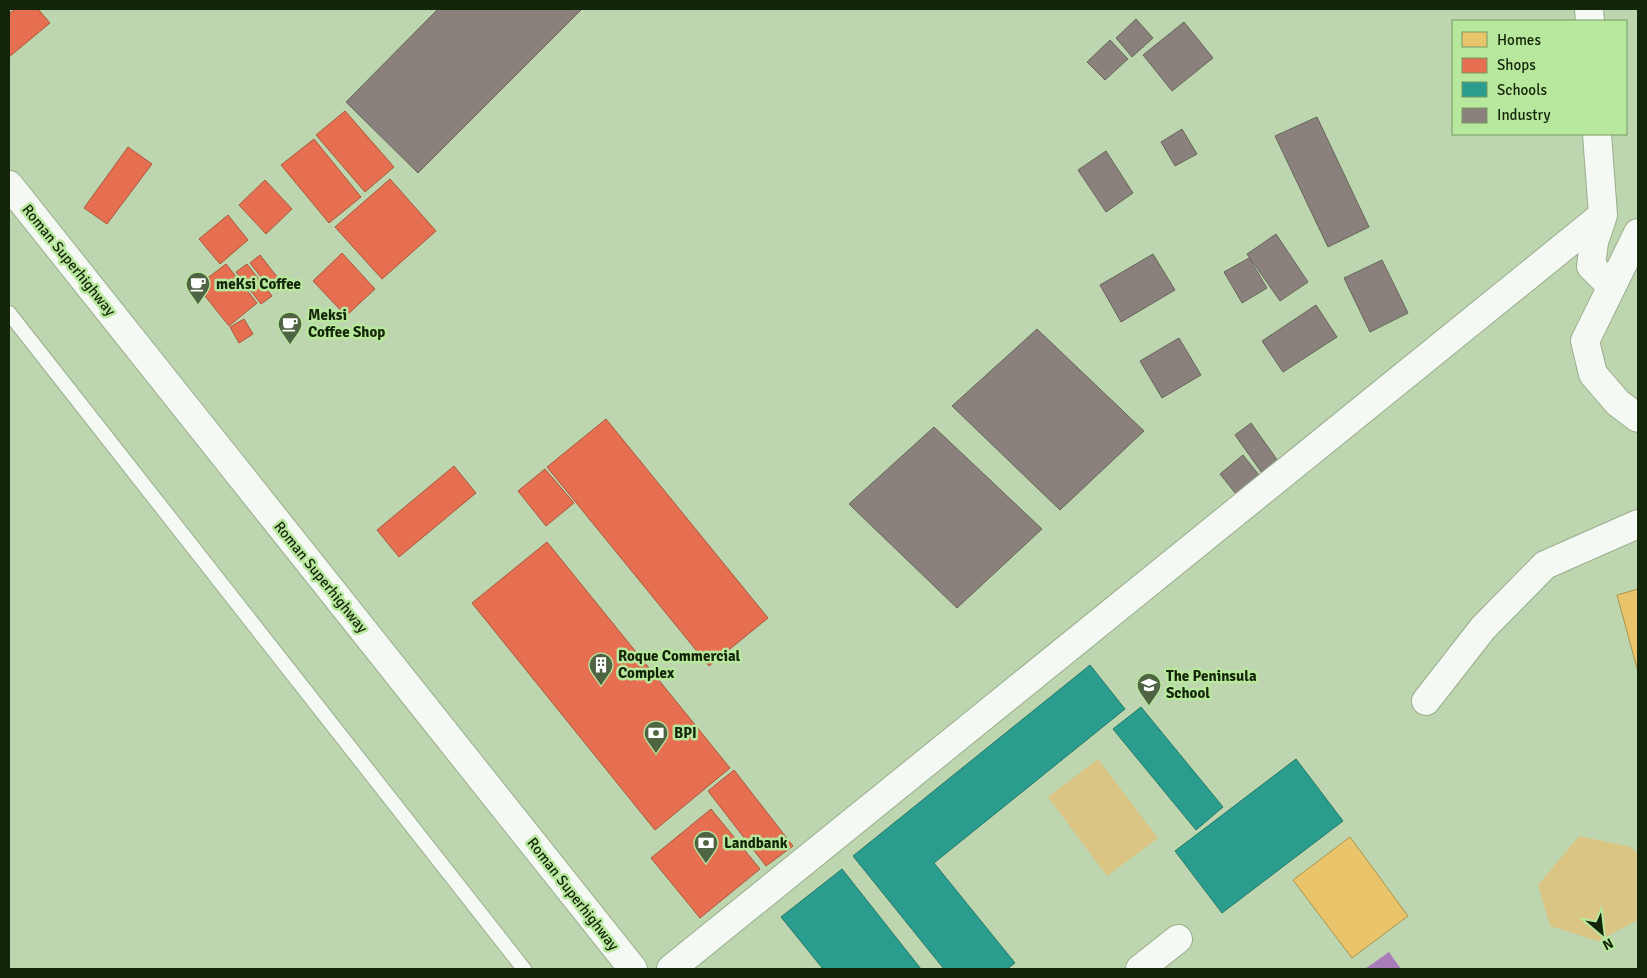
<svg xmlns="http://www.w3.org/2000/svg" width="1647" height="978" font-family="Signika,sans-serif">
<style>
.green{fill:#dac585}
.water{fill:#a97cba}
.homes{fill:#e9c46a;stroke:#a9954d}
.shops{fill:#e76f51;stroke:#a8593b}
.schools{fill:#2a9d8f;stroke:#237967}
.industry{fill:#8a817c;stroke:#67665a}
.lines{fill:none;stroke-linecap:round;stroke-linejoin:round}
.service-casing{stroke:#99ad8e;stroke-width:16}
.minor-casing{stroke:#99ad8e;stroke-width:30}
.primary-casing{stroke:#99ad8e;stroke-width:30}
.service{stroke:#f5f9f3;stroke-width:14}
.minor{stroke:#f5f9f3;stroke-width:28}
.primary{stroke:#f5f9f3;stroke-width:28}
.labels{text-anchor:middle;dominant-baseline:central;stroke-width:5;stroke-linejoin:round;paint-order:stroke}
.street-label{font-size:15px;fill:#142609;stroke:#b8e79e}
.poi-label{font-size:15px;font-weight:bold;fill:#142609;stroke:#b8e79e;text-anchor:start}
</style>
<rect width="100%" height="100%" fill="#bdd6af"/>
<path class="green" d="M 1098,759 L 1158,838 L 1107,876 L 1048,797 Z
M 1579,836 L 1631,847 L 1638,855 L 1638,916 L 1636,921 L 1598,941 L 1550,926 L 1538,885 Z"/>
<path class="water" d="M 1389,952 L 1401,969 L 1365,969 Z"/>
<path class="homes" d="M 1638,589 L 1638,672 L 1617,595 Z
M 1350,837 L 1408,916 L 1352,958 L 1293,880 Z"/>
<path class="shops" d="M 15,9 L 38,9 L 50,23 L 9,57 L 9,14 Z
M 345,111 L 394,167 L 365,192 L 316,135 Z
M 314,139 L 361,197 L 329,223 L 281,165 Z
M 128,147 L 152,164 L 107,224 L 84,208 Z
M 390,179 L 436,231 L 382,279 L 335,227 Z
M 265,180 L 292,209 L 266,234 L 239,205 Z
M 228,215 L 248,240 L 220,264 L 199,239 Z
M 342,253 L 375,289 L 346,316 L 313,281 Z
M 260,255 L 278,278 L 268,286 L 250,263 Z
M 226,264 L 257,303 L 229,326 L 197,286 Z
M 247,264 L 272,296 L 261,304 L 236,272 Z
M 244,319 L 253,334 L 239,343 L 230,327 Z
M 606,419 L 768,618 L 709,666 L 547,467 Z
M 454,466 L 476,493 L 399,557 L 377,530 Z
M 545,469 L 574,503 L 546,526 L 518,491 Z
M 547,542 L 730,768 L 655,830 L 472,603 Z
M 734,770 L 793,846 L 766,866 L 708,791 Z
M 711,809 L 760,869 L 700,918 L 651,858 Z"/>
<path class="schools" d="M 1090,665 L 1125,709 L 934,863 L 1015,963 L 1007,969 L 944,969 L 853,856 Z
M 1141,707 L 1223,807 L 1196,830 L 1113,729 Z
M 1296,759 L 1343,821 L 1222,913 L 1175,851 Z
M 842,869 L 921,969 L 823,969 L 781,917 Z"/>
<path class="industry" d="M 438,9 L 582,9 L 418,173 L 346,102 Z
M 1136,19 L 1153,38 L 1132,57 L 1116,38 Z
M 1184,22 L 1213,58 L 1172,91 L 1143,55 Z
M 1110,40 L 1128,59 L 1105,80 L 1087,62 Z
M 1317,117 L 1369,227 L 1328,247 L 1275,136 Z
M 1182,129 L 1197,154 L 1175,166 L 1161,142 Z
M 1106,151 L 1133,193 L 1106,212 L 1078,170 Z
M 1276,234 L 1308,282 L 1280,301 L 1247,254 Z
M 1153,254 L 1175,290 L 1121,322 L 1100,285 Z
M 1249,258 L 1267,288 L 1242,303 L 1224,272 Z
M 1382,260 L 1408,313 L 1370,332 L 1344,278 Z
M 1316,305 L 1337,337 L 1283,372 L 1262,341 Z
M 1037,329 L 1144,431 L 1060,510 L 952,406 Z
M 1179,338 L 1201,375 L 1162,398 L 1140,361 Z
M 1251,423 L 1278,461 L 1262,473 L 1235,435 Z
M 934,427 L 1042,529 L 957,608 L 849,504 Z
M 1243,455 L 1259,475 L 1236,494 L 1220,474 Z"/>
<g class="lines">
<defs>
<path id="service" d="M 9,313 L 524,969"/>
<path id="minor" d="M 1589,9 L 1590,21
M 1603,215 L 1594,242 L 1591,266 L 1611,286
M 1638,233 L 1585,341 L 1593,374 L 1618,403 L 1638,418
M 1426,701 L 1483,628 L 1545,565 L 1638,524
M 671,969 L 1603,215 L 1597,134
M 1140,969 L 1178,939"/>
<path id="primary" d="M 9,185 L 633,969"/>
</defs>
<use href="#service" class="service-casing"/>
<use href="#minor" class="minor-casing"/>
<use href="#primary" class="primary-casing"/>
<use href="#service" class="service"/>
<use href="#minor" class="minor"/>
<use href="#primary" class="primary"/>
</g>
<defs>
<symbol id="cafe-pin" viewBox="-11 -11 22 30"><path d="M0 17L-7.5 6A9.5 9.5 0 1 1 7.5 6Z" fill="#4f6443" stroke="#b8e79e"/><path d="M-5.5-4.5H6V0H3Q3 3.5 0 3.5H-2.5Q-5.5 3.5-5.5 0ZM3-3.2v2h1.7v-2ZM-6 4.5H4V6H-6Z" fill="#fff"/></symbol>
<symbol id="building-pin" viewBox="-11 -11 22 30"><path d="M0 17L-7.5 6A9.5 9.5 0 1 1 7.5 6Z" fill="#4f6443" stroke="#b8e79e"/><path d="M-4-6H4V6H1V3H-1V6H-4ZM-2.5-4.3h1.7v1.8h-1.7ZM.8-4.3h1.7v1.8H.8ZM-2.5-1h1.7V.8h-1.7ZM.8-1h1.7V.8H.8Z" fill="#fff"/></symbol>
<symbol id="school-pin" viewBox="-11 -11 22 30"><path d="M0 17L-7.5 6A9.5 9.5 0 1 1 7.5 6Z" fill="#4f6443" stroke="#b8e79e"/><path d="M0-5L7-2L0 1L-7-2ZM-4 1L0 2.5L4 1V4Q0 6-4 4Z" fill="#fff"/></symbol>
<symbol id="bank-pin" viewBox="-11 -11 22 30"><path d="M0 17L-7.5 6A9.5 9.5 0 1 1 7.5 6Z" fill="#4f6443" stroke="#b8e79e"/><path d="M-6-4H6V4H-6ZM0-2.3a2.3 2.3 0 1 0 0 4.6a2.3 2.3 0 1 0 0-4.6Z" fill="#fff"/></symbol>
</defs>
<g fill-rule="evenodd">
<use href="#cafe-pin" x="184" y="270" width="28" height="38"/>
<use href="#cafe-pin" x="276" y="310" width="28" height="38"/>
<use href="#building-pin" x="587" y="651" width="28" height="38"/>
<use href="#school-pin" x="1135" y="671" width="28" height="38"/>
<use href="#bank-pin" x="642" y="719" width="28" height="38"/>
<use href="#bank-pin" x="692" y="829" width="28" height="38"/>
</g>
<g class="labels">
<g class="street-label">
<text transform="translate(69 260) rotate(51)">Roman Superhighway</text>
<text transform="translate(321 577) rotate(51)">Roman Superhighway</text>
<text transform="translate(573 894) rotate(52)">Roman Superhighway</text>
</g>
<g class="poi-label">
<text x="216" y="284">meKsi Coffee</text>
<text x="308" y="315">Meksi<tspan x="308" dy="17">Coffee Shop</tspan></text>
<text x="618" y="656">Roque Commercial<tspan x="618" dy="17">Complex</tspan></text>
<text x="1166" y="676">The Peninsula<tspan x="1166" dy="17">School</tspan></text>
<text x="674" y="733">BPI</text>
<text x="724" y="843">Landbank</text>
</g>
</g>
<rect width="1647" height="978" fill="none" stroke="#142609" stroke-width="20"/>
<rect x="1452" y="20" width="175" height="115" fill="#b8e79e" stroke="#769a62"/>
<rect x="1462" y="32" width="25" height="15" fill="#e9c46a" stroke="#769a62"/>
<text x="1497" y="45" font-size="15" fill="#142609">Homes</text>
<rect x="1462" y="58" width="25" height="15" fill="#e76f51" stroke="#769a62"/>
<text x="1497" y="70" font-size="15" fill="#142609">Shops</text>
<rect x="1462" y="82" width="25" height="15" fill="#2a9d8f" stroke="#769a62"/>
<text x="1497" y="95" font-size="15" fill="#142609">Schools</text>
<rect x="1462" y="108" width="25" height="15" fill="#8a817c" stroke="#769a62"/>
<text x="1497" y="120" font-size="15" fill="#142609">Industry</text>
<g transform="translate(1602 933) rotate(152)" stroke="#b8e79e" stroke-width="4" paint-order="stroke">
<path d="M0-4L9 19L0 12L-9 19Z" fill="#142609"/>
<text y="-8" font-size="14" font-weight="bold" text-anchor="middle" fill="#142609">N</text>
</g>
</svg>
